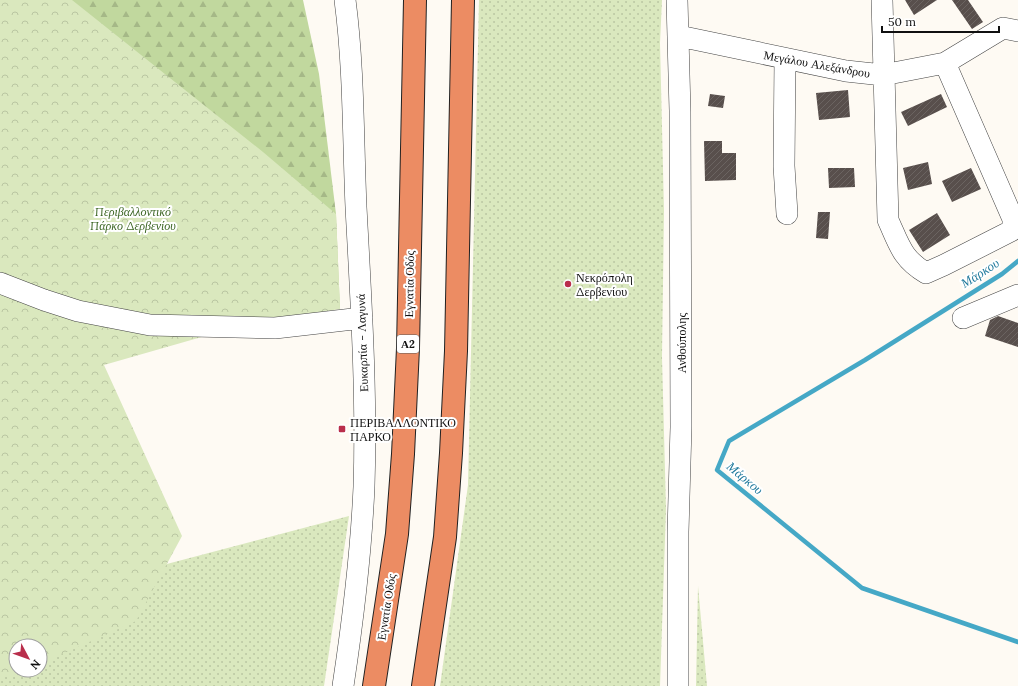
<svg xmlns="http://www.w3.org/2000/svg" width="1018" height="686" font-family="Lora,serif">
<style>
.grass{fill:url(#grass-dots);fill-rule:evenodd}
.forest{fill:url(#forest-firs)}
.park{fill:url(#park-crowns)}
.lines{fill:none;stroke-linecap:round;stroke-linejoin:round}
.stream{stroke:#45a8c6;stroke-width:4.5}
.building{fill:url(#building-hatch)}
.minor-casing{stroke:#434343;stroke-width:22}
.highway-casing{stroke:#212121;stroke-width:24}
.minor{stroke:#fff;stroke-width:21}
.highway{stroke:#ec8c63;stroke-width:22}
.poi-dot{fill:#b92e4b;stroke:#fff;stroke-width:1.5}
.labels{text-anchor:middle;dominant-baseline:central;stroke-width:4;stroke-linejoin:round;paint-order:stroke}
.shield{fill:#fff;stroke:#585858;stroke-width:1}
.shield-label{font-size:11px;font-weight:bold;fill:#101010}
.street-label{font-size:12px;fill:#101010;stroke:#fff}
.park-label{font-size:12px;font-style:italic;fill:#3b6523;stroke:#fff}
.poi-label{font-size:12px;fill:#101010;stroke:#fff;text-anchor:start}
.water-label{font-size:13px;font-style:italic;fill:#1f799c;stroke:#fff}
</style>
<defs>
<pattern id="grass-dots" width="8" height="8" patternUnits="userSpaceOnUse"><rect width="8" height="8" fill="#dae8be"/><path d="M2 2h.1M6 6h.1" fill="none" stroke="#bac6a2" stroke-width="1.8" stroke-linecap="round"/></pattern>
<pattern id="forest-firs" width="22" height="20" patternUnits="userSpaceOnUse"><rect width="22" height="20" fill="#c1d89e"/><path d="M5 1l3.5 6h-7zM16 11l3.5 6h-7z" fill="#a5b887"/></pattern>
<pattern id="park-crowns" width="20" height="18" patternUnits="userSpaceOnUse"><rect width="20" height="18" fill="#dae8be"/><path d="M2 6a3 3 0 1 1 6 0M12 15a3 3 0 1 1 6 0" fill="none" stroke="#bac6a2"/></pattern>
<pattern id="building-hatch" width="6" height="6" patternUnits="userSpaceOnUse"><rect width="6" height="6" fill="#584f4c"/><path d="M-1 1l2-2M0 6l6-6M5 7l2-2" fill="none" stroke="#6b6461"/></pattern>
</defs>
<rect width="100%" height="100%" fill="#fefaf3"/>
<path class="grass" d="M 479,0 L 662,0 L 660,43 L 664,211 L 662,357 L 666,509 L 660,686 L 440,686 L 468,485 Z
M 349,516 L 324,686 L 0,686 L 0,608 ZM 16,646 L 40,646 L 40,670 L 16,670 Z
M 698,586 L 707,686 L 696,686 Z"/>
<path class="forest" d="M 0,0 L 303,0 L 319,74 L 336,214 L 340,309 Z"/>
<path class="park" d="M 0,0 L 72,0 L 263,152 L 336,214 L 340,309 L 247,324 L 104,365 L 182,536 L 136,621 L 40,664 L 40,646 L 16,646 L 16,670 L 24,670 L 0,679 Z"/>
<g class="lines">
<path class="stream" d="M 1018,261 L 1002,274 L 865,360 L 729,441 L 717,470 L 862,588 L 1018,642"/>
</g>
<path class="building" d="M 905,0 L 937,0 L 914,15 Z
M 952,0 L 968,0 L 983,22 L 972,29 Z
M 848,90 L 850,117 L 819,120 L 816,93 Z
M 710,94 L 725,96 L 723,108 L 708,106 Z
M 941,94 L 947,107 L 908,126 L 901,112 Z
M 704,141 L 722,141 L 722,153 L 736,153 L 736,180 L 705,181 Z
M 928,162 L 932,184 L 908,190 L 903,168 Z
M 828,168 L 854,168 L 855,187 L 829,188 Z
M 971,168 L 981,189 L 952,202 L 942,181 Z
M 818,212 L 830,212 L 828,239 L 816,238 Z
M 937,213 L 950,235 L 923,252 L 909,230 Z
M 998,316 L 1018,323 L 1018,347 L 985,336 L 990,320 Z"/>
<g class="lines">
<defs>
<path id="minor" d="M 677,0 L 680,111 L 681,427 L 678,532 L 678,686
M 882,0 L 888,220 C 899,244 902,259 926,273 L 944,265 L 1011,231 L 1013,226 L 1013,219 L 945,63
M 679,36 L 846,71 L 883,75 L 945,63 L 1003,28 L 1018,31
M 785,59 L 784,166 L 787,214
M 0,283 L 44,300 L 78,311 L 150,325 L 275,328 L 362,318
M 963,318 L 1018,295
M 343,686 C 353,620 361,554 364,487 C 367,394 361,300 356,207 C 353,138 354,68 345,0"/>
<path id="highway" d="M 374,686 L 397,534 L 403,454 L 408,348 L 415,0
M 423,686 L 445,537 L 451,453 L 456,351 L 463,0"/>
</defs>
<use href="#minor" class="minor-casing"/>
<use href="#highway" class="highway-casing"/>
<use href="#minor" class="minor"/>
<use href="#highway" class="highway"/>
</g>
<g class="poi-dot">
<circle cx="568" cy="284" r="4"/>
<rect x="338" y="425" width="8" height="8" rx="2"/>
</g>
<g class="labels">
<rect class="shield" x="397" y="335" width="22" height="18" rx="3"/>
<g class="shield-label">
<text x="408" y="344">Α2</text>
</g>
<g class="street-label">
<text transform="translate(817 64) rotate(10)">Μεγάλου Αλεξάνδρου</text>
<text transform="translate(409 284) rotate(-89)">Εγνατία Οδός</text>
<text transform="translate(362 343) rotate(-92)">Ευκαρπία - Λαγυνά</text>
<text transform="translate(681 343) rotate(-90)">Ανθούπολης</text>
<text transform="translate(386 607) rotate(-81)">Εγνατία Οδός</text>
</g>
<g class="park-label">
<text x="133" y="211">Περιβαλλοντικό<tspan x="133" dy="14">Πάρκο Δερβενίου</tspan></text>
</g>
<g class="poi-label">
<text x="576" y="277">Νεκρόπολη<tspan x="576" dy="14">Δερβενίου</tspan></text>
<text x="350" y="422">ΠΕΡΙΒΑΛΛΟΝΤΙΚΟ<tspan x="350" dy="14">ΠΑΡΚΟ</tspan></text>
</g>
<g class="water-label">
<text transform="translate(980 273) rotate(-33)">Μάρκου</text>
<text transform="translate(745 478) rotate(40)">Μάρκου</text>
</g>
</g>
<g transform="translate(28 658) rotate(131)"><circle r="19" fill="#ffffff" stroke="#9f9f9f"/>
<path d="M0-3L7 15L0 10L-7 15Z" fill="#b92e4b"/>
<text y="-6" font-size="11" font-weight="bold" text-anchor="middle" fill="#101010">N</text>
</g>
<path d="M882 26v6h117v-6" fill="none" stroke="#101010" stroke-width="2"/>
<text x="888" y="26" font-size="12" fill="#101010" stroke="#ffffff" stroke-width="3" paint-order="stroke">50 m</text>
</svg>
